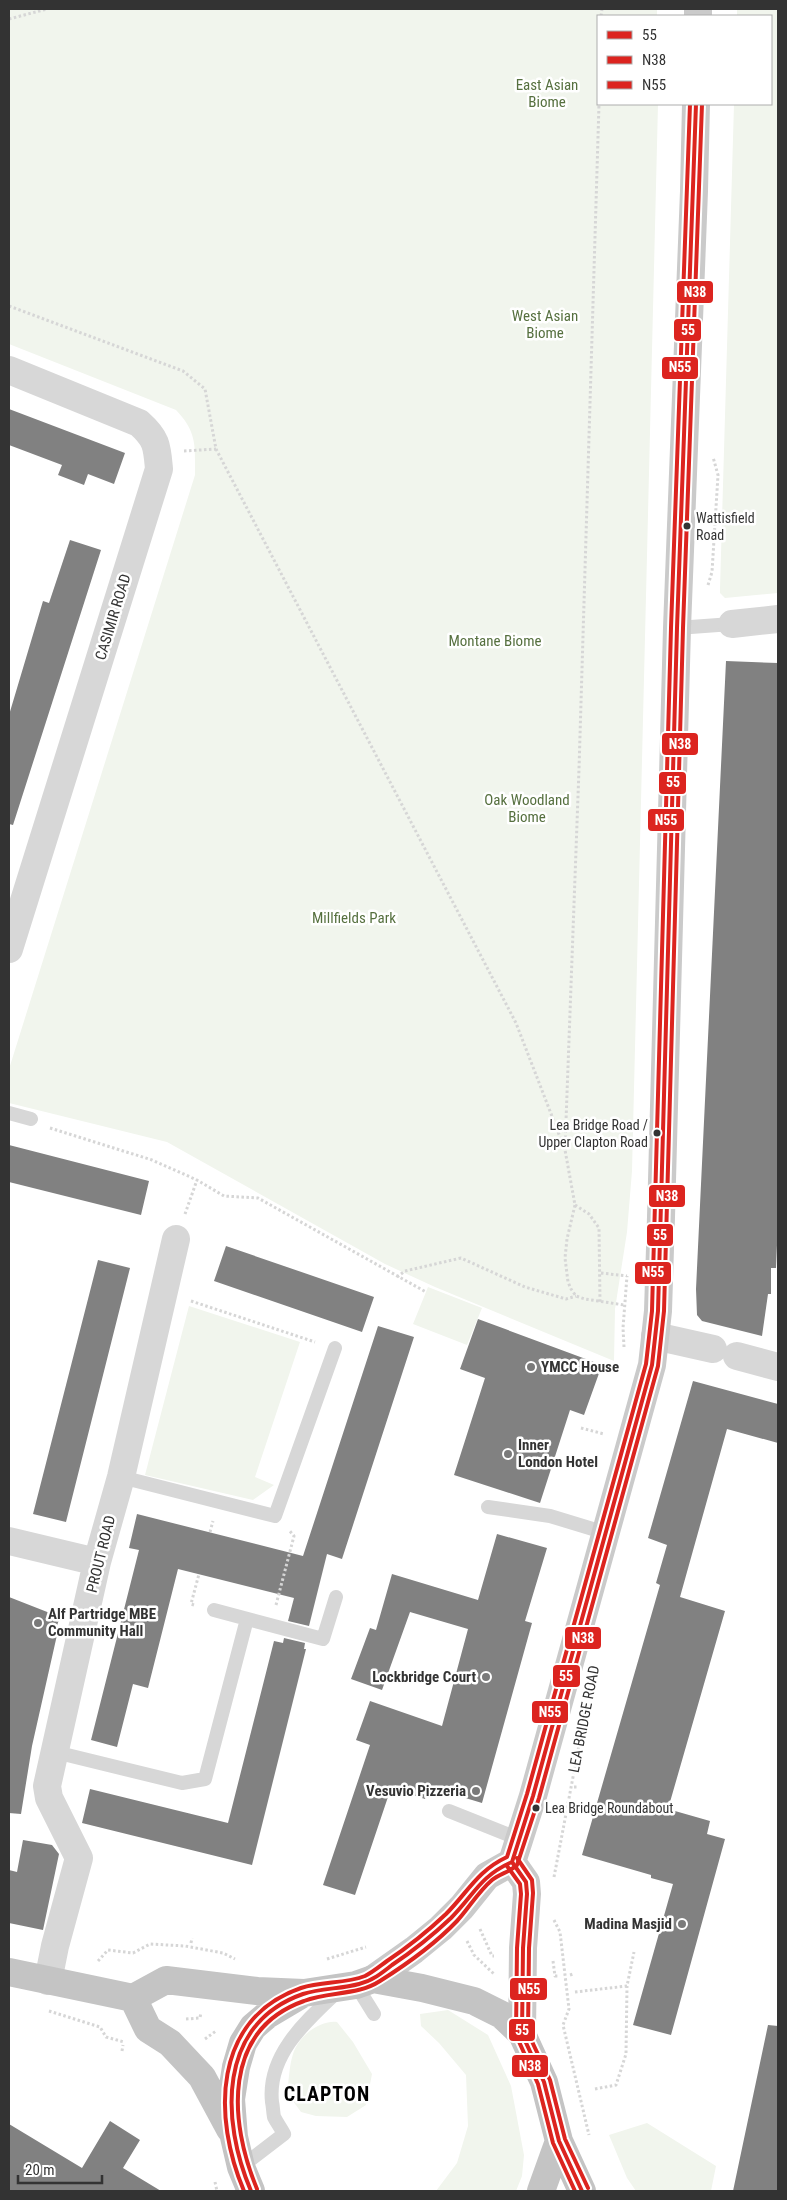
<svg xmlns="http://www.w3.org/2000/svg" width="787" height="2200" font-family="'Roboto Condensed',sans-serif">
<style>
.green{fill:#f1f5ed}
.building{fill:#818181}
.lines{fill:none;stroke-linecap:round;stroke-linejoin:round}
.path{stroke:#d6d6d6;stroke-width:3;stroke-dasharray:2.5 2.5;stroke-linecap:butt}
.lane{stroke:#d7d7d7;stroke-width:14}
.street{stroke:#d7d7d7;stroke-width:28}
.primary{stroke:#cacaca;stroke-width:28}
.highway{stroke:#c4c4c4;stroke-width:28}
.bus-1-casing{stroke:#fff;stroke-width:8}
.bus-2-casing{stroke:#fff;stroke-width:8}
.bus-3-casing{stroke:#fff;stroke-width:8}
.bus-1{stroke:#dc241f;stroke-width:4}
.bus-2{stroke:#dc241f;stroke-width:4}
.bus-3{stroke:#dc241f;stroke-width:4}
.bus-dot{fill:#333;stroke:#fff;stroke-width:2}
.poi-dot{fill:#7a7a7a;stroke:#fff;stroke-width:2}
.labels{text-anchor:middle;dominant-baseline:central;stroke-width:5;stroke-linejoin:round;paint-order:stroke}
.bus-label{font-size:14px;fill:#333;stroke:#fff;text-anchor:start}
.park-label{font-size:15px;fill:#56703f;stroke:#fff}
.street-label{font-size:15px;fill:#333;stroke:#fff}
.poi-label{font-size:15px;font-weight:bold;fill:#333;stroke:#fff;text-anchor:start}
.district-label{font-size:20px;font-weight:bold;letter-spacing:1px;fill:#000;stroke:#fff}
.line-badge{stroke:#fff;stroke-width:2}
.badge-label{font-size:14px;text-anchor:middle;font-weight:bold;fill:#fff}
</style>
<rect width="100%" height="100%" fill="#fff"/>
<path class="green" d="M 9,9 L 657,9 L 657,16 L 598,16 L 598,104 L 658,104 L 632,1171 L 627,1232 L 615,1309 L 614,1361 L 435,1287 L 385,1264 L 167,1142 L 9,1103 L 9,1069 L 195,475 C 195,445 197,432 176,410 L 9,344 Z
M 737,9 L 778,9 L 778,593 L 725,598 L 720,593 L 720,589 L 734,104 L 771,104 L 771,16 L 737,16 Z
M 428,1287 L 482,1308 L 467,1345 L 413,1324 Z
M 189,1306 L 300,1342 L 255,1477 L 274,1485 L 253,1500 L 145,1475 Z
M 448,2010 L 488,2035 L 511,2086 L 524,2155 L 522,2176 L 516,2191 L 436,2191 L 457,2163 L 468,2126 L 466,2075 L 439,2043 L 421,2026 L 420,2014 Z
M 337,2022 L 353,2042 L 372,2074 L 366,2105 L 347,2117 L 316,2116 L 301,2112 L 287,2093 C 289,2081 289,2066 293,2054 C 298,2037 319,2020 337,2022 Z
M 647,2123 L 716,2166 L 711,2191 L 636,2191 L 627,2178 L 609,2135 Z"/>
<path class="building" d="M 9,409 L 125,453 L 114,484 L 88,474 L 84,485 L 58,475 L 62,465 L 9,445 Z
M 70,540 L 101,550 L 13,825 L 9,824 L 9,715 L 43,601 L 49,603 Z
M 726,661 L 778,663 L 778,1222 L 776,1268 L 771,1268 L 771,1294 L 768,1294 L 762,1336 L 702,1321 L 697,1315 L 696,1289 Z
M 9,1145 L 149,1181 L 141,1215 L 9,1182 Z
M 226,1246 L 374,1297 L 362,1332 L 214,1281 Z
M 98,1260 L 130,1268 L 66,1522 L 33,1514 Z
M 478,1319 L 602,1365 L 584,1415 L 570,1410 L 540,1503 L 454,1475 L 485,1378 L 460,1369 Z
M 378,1326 L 414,1337 L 342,1559 L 327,1554 L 309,1626 L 288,1621 L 294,1598 L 178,1569 L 148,1688 L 133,1684 L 117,1747 L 91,1740 L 139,1550 L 129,1548 L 137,1514 L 303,1556 Z
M 693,1381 L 778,1404 L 778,1443 L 727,1429 L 680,1597 L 725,1611 L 668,1809 L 710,1821 L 707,1834 L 725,1839 L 671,2035 L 633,2025 L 673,1884 L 651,1878 L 651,1875 L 582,1855 L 660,1585 L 656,1583 L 667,1545 L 648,1538 Z
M 497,1534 L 547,1548 L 525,1621 L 532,1623 L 482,1803 L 429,1787 L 425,1799 L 391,1788 L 355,1895 L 323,1885 L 370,1745 L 356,1740 L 370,1701 L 442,1726 L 468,1629 L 410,1612 L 382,1690 L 351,1679 L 370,1628 L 376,1630 L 392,1574 L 478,1600 Z
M 9,1597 L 60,1617 L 54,1634 L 57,1635 L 32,1746 L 21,1814 L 9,1813 Z
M 284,1638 L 305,1643 L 304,1649 L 306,1649 L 252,1865 L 82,1823 L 90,1789 L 228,1823 L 274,1641 L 283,1643 Z
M 23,1840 L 52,1845 L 59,1854 L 43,1930 L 9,1923 L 9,1870 L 17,1872 Z
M 768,2025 L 778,2026 L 778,2191 L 733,2191 Z
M 110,2121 L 140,2140 L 123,2168 L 161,2191 L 9,2191 L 9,2124 L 82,2168 Z"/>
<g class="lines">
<path class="path" d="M 601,16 L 602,9
M 9,19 L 47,9
M 9,306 L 183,371 L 205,389 L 216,449 L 516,1023 L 565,1150 L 575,1205 L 567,1239 L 565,1258 L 568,1282 L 571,1289 L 576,1296 L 585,1299 L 624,1305
M 184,451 L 216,449
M 708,585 L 712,572 L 718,475 L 713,457
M 50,1128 L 152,1160 L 197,1180 L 224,1196 L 258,1198 L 426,1292
M 565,1148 L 579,769 L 599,104
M 575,1205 L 589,1214 L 599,1228 L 600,1302
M 185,1214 L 197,1180
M 601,1273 L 627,1276
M 397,1277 L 405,1271 L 461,1258 L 525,1287 L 566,1299 L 576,1296
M 191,1301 L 315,1342
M 624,1347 L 623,1328 L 627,1276
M 581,1428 L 604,1434
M 210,1532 L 213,1521
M 194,1605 L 191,1604 L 199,1574
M 276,1605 L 294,1536 L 289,1530
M 574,1787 L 577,1787
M 554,1877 L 581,1735
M 554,1920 L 560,1932 L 569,2009 L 563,2025 L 589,2135
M 480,1929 L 492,1956 L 494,1956
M 467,1941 L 474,1955 L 494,1974
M 191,1943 L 192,1938
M 327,1959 L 366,1947
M 98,1961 L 108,1950 L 133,1953 L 150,1944 L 185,1946 L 223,1953 L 235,1959
M 553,1961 L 555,1976 L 558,1976
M 570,1975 L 573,1974
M 575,1992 L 627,1986 L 634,1952
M 49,2011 L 100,2027 L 106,2037 L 124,2042
M 186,2019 L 200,2018 L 201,2012
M 205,2039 L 216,2031
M 122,2051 L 123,2045
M 595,2089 L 616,2085 L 626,2054 L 627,1986
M 215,2182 L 217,2191"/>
<path class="lane" d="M 677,628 L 732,624
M 9,1113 L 31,1119
M 121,1477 L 275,1516 L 335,1348
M 488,1507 L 550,1516 L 606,1533
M 214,1610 L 323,1639 L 336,1597
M 55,1752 L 182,1783 L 205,1779 L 247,1619
M 449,1811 L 519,1839
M 356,1985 L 374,2014
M 241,2167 L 284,2134 C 281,2128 277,2123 274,2117 C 273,2112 273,2106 272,2102 C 267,2055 306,2021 337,1992"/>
<path class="street" d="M 9,370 L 139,423 C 157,439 157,446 159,469 L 9,949
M 732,624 L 778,619
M 655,1336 L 713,1349
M 737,1356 L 778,1367
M 9,1541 L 97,1562
M 48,1981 L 55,1946 L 79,1858 L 49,1798 L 47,1786 L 97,1562 L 121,1477 L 176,1239"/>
<path class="primary" d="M 698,16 L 698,9
M 512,1862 L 526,1882 L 527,1894 L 523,1948 L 522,2034
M 373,1979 L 414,1950 L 441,1928 L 462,1907 L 487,1876 L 512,1862 L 533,1796 L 652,1365 L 658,1311 L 661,1217 L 677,628 L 694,191 L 696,104"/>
<path class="highway" d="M 9,1972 L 133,1998 L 166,1980 L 257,1991 L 304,1993
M 133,1998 L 148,2029 L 170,2043 L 202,2077 L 230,2129
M 559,2141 L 582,2191
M 251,2191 L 241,2167 L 234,2137 L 231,2099 L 236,2067 L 243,2043 L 253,2027 L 267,2015 L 304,1993 L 356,1985 L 373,1979 L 422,1988 L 474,2001 L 502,2015 L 522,2034 L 544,2082 L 559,2141 L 541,2191"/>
<defs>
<path id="bus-1" d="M 512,1862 L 526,1882 L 527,1894 L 523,1948 L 522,2034 L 544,2082 L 559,2141 L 582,2191
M 251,2191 C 221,2121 217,2024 303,1994 C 321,1988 341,1989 359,1984 C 372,1981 382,1973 392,1965 C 413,1951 433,1935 451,1918 C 474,1895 480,1876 512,1862 L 533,1796 L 652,1365 L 658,1311 L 677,628 L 696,104"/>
<path id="bus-2" d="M 507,1866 L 520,1884 L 521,1894 L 517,1948 L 516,2035 L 538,2084 L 553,2143 L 575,2191
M 257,2189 C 229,2122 222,2030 304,2001 C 329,1991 357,1996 380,1981 C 407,1964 435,1944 457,1921 C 469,1908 478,1892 492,1880 C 499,1874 510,1872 517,1865 L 539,1798 L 658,1366 L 664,1311 L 683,628 L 702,104"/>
<path id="bus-3" d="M 517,1858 L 532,1880 L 533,1893 L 529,1948 L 528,2033 L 550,2080 L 565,2139 L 588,2188
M 244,2191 C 213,2118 212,2019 301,1988 C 322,1981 345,1984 365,1976 C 373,1972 380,1966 387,1961 C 408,1947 428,1931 446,1914 C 468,1892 477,1871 507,1857 L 527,1794 L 646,1364 L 652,1311 L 671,628 L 690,104"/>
</defs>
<use href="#bus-1" class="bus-1-casing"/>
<use href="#bus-2" class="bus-2-casing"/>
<use href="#bus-3" class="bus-3-casing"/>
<use href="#bus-1" class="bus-1"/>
<use href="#bus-2" class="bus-2"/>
<use href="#bus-3" class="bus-3"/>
</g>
<g class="bus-dot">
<circle cx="687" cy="526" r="4.5"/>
<circle cx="657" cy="1133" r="4.5"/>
<circle cx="536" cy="1808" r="4.5"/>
</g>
<g class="poi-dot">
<circle cx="531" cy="1367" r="5"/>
<circle cx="508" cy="1454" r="5"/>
<circle cx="38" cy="1623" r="5"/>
<circle cx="486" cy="1677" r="5"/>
<circle cx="476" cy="1791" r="5"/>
<circle cx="682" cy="1924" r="5"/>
</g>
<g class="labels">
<g class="bus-label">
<text x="696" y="518">Wattisfield<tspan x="696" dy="17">Road</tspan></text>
<text x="648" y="1125" text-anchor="end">Lea Bridge Road /<tspan x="648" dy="17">Upper Clapton Road</tspan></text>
<text x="545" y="1808">Lea Bridge Roundabout</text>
</g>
<g class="park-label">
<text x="547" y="85">East Asian<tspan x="547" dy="17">Biome</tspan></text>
<text x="545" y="316">West Asian<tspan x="545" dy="17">Biome</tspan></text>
<text x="495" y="641">Montane Biome</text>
<text x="527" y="800">Oak Woodland<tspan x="527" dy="17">Biome</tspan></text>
<text x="354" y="918">Millfields Park</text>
</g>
<g class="street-label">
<text transform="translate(113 617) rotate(-73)">CASIMIR ROAD</text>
<text transform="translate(101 1554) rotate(-76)">PROUT ROAD</text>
<text transform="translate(584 1719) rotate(-79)">LEA BRIDGE ROAD</text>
</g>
<g class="poi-label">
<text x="541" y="1367">YMCC House</text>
<text x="518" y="1445">Inner<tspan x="518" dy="17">London Hotel</tspan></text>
<text x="48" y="1614">Alf Partridge MBE<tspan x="48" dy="17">Community Hall</tspan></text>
<text x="476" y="1677" text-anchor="end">Lockbridge Court</text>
<text x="466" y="1791" text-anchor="end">Vesuvio Pizzeria</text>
<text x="672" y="1924" text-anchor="end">Madina Masjid</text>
</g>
<g class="district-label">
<text x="327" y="2094">CLAPTON</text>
</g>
</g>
<g class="line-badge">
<rect x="676" y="280" width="38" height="24" rx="5" fill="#dc241f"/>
<rect x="673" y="318" width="29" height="24" rx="5" fill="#dc241f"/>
<rect x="661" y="356" width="38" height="24" rx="5" fill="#dc241f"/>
<rect x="661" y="732" width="38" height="24" rx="5" fill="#dc241f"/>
<rect x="658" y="771" width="29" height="24" rx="5" fill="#dc241f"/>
<rect x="647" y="808" width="38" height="24" rx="5" fill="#dc241f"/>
<rect x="648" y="1184" width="38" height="24" rx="5" fill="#dc241f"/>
<rect x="646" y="1223" width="28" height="24" rx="5" fill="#dc241f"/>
<rect x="634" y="1261" width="38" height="24" rx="5" fill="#dc241f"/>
<rect x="564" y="1626" width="38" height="24" rx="5" fill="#dc241f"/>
<rect x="552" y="1664" width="29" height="24" rx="5" fill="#dc241f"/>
<rect x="531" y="1700" width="38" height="24" rx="5" fill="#dc241f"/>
<rect x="509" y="1977" width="39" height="24" rx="5" fill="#dc241f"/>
<rect x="508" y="2018" width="28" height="24" rx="5" fill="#dc241f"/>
<rect x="511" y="2054" width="38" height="24" rx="5" fill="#dc241f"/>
</g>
<g class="badge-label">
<text x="695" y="297">N38</text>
<text x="688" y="335">55</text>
<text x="680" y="372">N55</text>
<text x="680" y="749">N38</text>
<text x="673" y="787">55</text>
<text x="666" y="825">N55</text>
<text x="667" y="1201">N38</text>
<text x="660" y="1240">55</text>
<text x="653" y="1277">N55</text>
<text x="583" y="1643">N38</text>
<text x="566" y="1681">55</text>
<text x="550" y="1717">N55</text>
<text x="529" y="1994">N55</text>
<text x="522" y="2035">55</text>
<text x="530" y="2071">N38</text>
</g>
<rect width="787" height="2200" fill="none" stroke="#333333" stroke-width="20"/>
<rect x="597" y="15" width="175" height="90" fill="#ffffff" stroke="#adadad"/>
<rect x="607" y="31" width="25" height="8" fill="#dc241f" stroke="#adadad"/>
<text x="642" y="40" font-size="15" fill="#333333">55</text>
<rect x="607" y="56" width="25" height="8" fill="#dc241f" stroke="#adadad"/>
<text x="642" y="65" font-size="15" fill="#333333">N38</text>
<rect x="607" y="81" width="25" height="8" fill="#dc241f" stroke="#adadad"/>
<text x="642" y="90" font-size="15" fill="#333333">N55</text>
<path d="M18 2175v8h84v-8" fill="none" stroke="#333333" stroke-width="2.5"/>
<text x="25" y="2175" font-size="15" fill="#333333" stroke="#ffffff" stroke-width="4" paint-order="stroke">20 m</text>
</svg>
